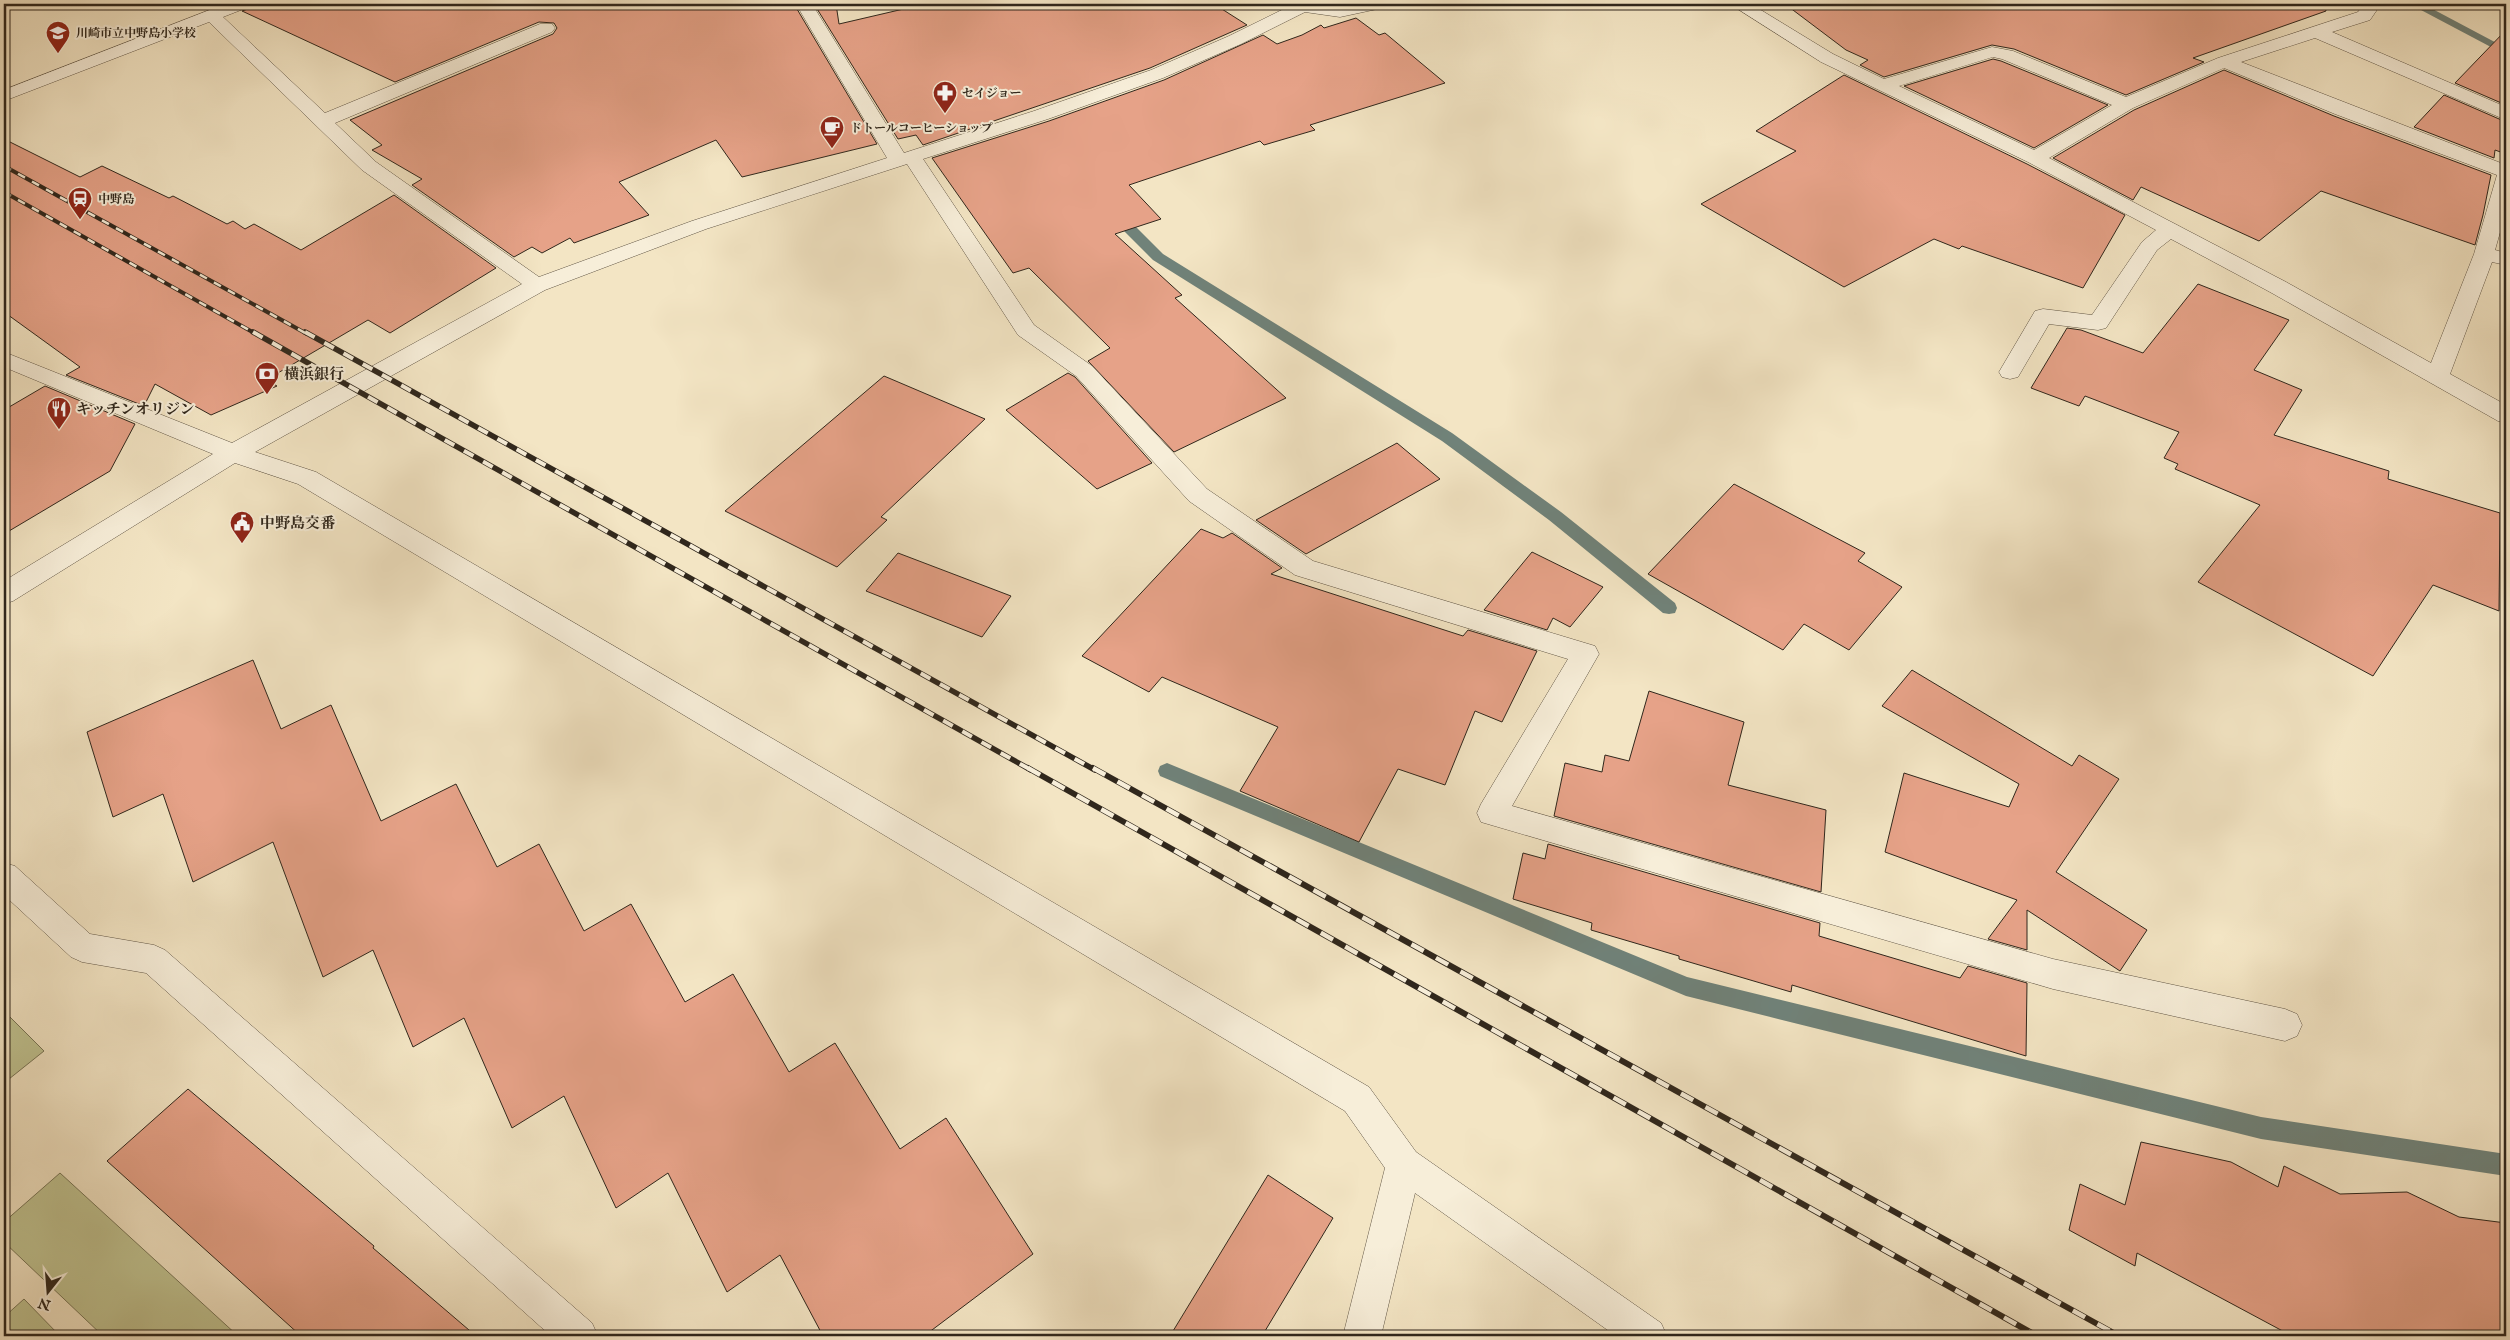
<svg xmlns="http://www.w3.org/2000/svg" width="2510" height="1340" font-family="'IM FELL English','Noto Serif JP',serif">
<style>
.green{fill:#c0c391;stroke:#787556}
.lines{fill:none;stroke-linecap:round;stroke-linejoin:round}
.stream{fill:#708279;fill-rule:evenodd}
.building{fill:#e6a288;stroke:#30271c}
.minor-casing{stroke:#615646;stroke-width:1}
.minor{fill:#f7eed9;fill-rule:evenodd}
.rail-far2-casing{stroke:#30271c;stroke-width:4}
.rail-far1-casing{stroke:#30271c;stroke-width:5.5}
.rail-casing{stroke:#30271c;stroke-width:6}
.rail-far2{stroke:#f7eed9;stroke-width:2.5;stroke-dasharray:8;stroke-linecap:butt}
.rail-far1{stroke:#f7eed9;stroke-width:4;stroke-dasharray:11;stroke-linecap:butt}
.rail{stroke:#f7eed9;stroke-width:4.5;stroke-dasharray:14;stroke-linecap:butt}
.labels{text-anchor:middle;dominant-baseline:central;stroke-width:4;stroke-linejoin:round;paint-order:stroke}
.far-poi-label{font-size:12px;font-weight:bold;fill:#30271c;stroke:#f7eed9;text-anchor:start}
.poi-label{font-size:15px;font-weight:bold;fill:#30271c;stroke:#f7eed9;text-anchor:start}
</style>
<rect width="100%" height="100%" fill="#f3e5c4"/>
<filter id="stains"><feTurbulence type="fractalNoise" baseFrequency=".004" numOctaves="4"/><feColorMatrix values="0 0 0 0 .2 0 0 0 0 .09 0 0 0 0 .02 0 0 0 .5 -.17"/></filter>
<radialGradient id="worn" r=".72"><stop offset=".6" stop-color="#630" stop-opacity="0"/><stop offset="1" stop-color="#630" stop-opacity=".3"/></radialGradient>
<path class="green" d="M 4,1011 L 44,1051 L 4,1083 Z
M 60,1173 L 238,1336 L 103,1336 L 4,1242 L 4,1222 Z
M 24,1299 L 60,1336 L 4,1336 L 4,1317 Z"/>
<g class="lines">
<path class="stream" d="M 2425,5 L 2506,48 L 2506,55 L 2421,10 L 2420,8 Z
M 1113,208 L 1118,209 L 1163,254 L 1452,433 L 1561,512 L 1675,603 L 1677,608 L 1675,613 L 1669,614 L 1663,613 L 1549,520 L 1442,441 L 1153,260 L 1108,215 L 1107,212 L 1108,209 Z
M 1167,763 L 1687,977 L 2261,1117 L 2506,1154 L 2506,1176 L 2261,1139 L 1686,996 L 1160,776 L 1158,771 L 1160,766 Z"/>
</g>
<path class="building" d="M 250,4 L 794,4 L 877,144 L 742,177 L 716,140 L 619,182 L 649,215 L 574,243 L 570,238 L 542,253 L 532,247 L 514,257 L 412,185 L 422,179 L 372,150 L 382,145 L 350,120 L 553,34 L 557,28 L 554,23 L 539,22 L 395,82 L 242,11 L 248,9 Z
M 814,4 L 836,4 L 839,24 L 925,4 L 1214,4 L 1247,25 L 1150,68 L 923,145 L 916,135 L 898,139 Z
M 1785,4 L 2325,4 L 2326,11 L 2193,58 L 2204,62 L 2126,95 L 2014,49 L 1992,45 L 1884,77 L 1860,65 L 1868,60 L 1846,50 Z
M 1356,18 L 1379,35 L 1385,33 L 1445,83 L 1310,125 L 1315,130 L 1264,145 L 1260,141 L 1129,185 L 1161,219 L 1115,234 L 1182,295 L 1175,298 L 1286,398 L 1174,452 L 1088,361 L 1110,348 L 1029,268 L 1013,273 L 932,158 L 1049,121 L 1164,80 L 1263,35 L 1277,44 L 1302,35 L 1321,25 L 1324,28 Z
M 2506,30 L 2506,105 L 2455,83 Z
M 1993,59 L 2001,61 L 2108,105 L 2034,148 L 1904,86 Z
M 2224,70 L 2334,116 L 2491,175 L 2483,215 L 2475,245 L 2321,191 L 2259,241 L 2141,187 L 2133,200 L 2053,158 L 2134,110 Z
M 1844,75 L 2027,164 L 2125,215 L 2083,288 L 1962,246 L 1959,249 L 1934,239 L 1844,287 L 1701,204 L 1796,151 L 1756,131 Z
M 2444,95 L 2506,122 L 2506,154 L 2495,150 L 2494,158 L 2414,127 Z
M 4,139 L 80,177 L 102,166 L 169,198 L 173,196 L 227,224 L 233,221 L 245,229 L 254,224 L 301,250 L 394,195 L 496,268 L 390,333 L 368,320 L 266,380 L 277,386 L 211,415 L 155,384 L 144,406 L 66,375 L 80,367 L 4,312 Z
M 2198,284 L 2289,320 L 2254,370 L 2302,390 L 2274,435 L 2389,471 L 2388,479 L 2500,513 L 2499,611 L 2433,585 L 2373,676 L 2198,582 L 2260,505 L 2175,469 L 2178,464 L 2164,458 L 2179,432 L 2085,396 L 2079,406 L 2031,388 L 2067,328 L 2081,330 L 2143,353 Z
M 1068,373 L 1075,377 L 1152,463 L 1097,489 L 1006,410 Z
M 884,376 L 985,419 L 881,517 L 887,520 L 837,567 L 725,511 Z
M 45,386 L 135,424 L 110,471 L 4,534 L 4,410 Z
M 1397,443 L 1440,479 L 1306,554 L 1256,520 Z
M 1734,484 L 1865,553 L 1858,561 L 1902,587 L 1849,650 L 1804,624 L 1783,650 L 1648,574 Z
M 1201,529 L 1223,538 L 1232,533 L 1282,568 L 1271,574 L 1463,636 L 1468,630 L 1537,651 L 1502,722 L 1475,711 L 1445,785 L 1398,769 L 1359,842 L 1240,791 L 1278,727 L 1162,677 L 1149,692 L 1082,656 Z
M 1532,552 L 1603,587 L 1570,627 L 1553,618 L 1547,630 L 1484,610 Z
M 898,553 L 1011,596 L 982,637 L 866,591 Z
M 253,660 L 281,729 L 331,705 L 381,821 L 456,784 L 497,867 L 539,844 L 584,931 L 631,904 L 685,1002 L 733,974 L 789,1072 L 835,1043 L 900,1149 L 946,1118 L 1033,1254 L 924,1336 L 823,1336 L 780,1255 L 727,1292 L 668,1173 L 616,1208 L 564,1096 L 512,1128 L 464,1018 L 413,1047 L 373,950 L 323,977 L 273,842 L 193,882 L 163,794 L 113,817 L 87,732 Z
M 1912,670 L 2072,766 L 2079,755 L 2119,779 L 2056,872 L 2147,930 L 2120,971 L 2027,910 L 2027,950 L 1988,939 L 2017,900 L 1885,852 L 1904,773 L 2009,807 L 2019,784 L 1882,706 Z
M 1649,691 L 1744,722 L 1728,785 L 1826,810 L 1821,892 L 1554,816 L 1565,763 L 1602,772 L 1605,755 L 1629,761 Z
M 1548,844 L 1820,923 L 1819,936 L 1960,978 L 1968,966 L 2027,983 L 2026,1056 L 1792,985 L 1791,992 L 1679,959 L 1679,956 L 1591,930 L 1592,923 L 1513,899 L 1523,853 L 1545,859 Z
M 188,1089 L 374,1246 L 373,1248 L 476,1336 L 301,1336 L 107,1161 Z
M 2141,1142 L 2231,1162 L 2278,1187 L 2284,1166 L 2340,1194 L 2407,1192 L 2459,1217 L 2506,1223 L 2506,1336 L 2292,1336 L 2137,1253 L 2135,1266 L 2069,1230 L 2080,1184 L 2125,1205 Z
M 1268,1175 L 1333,1218 L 1262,1336 L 1170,1336 Z"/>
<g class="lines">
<defs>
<path id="minor" d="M 225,4 L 248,4 L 246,8 L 223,17 L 325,113 L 540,24 L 552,24 L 555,28 L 552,32 L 335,123 L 376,162 L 539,277 L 692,221 L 887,158 L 796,4 L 812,4 L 904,153 L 1034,111 L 1151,70 L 1229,36 L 1294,4 L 1332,7 L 1384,4 L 1382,8 L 1340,17 L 1305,12 L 1241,44 L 1163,78 L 1048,119 L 923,159 L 1034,325 L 1092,366 L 1207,489 L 1313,561 L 1595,646 L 1599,654 L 1512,806 L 2053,959 L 2285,1009 L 2297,1014 L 2302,1025 L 2297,1036 L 2285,1041 L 2053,989 L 1481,822 L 1477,813 L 1481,804 L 1568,659 L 1295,575 L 1189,501 L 1076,376 L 1018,335 L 907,164 L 706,229 L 545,290 L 255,452 L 316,472 L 1369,1087 L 1416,1152 L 1661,1323 L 1667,1336 L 1616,1336 L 1415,1193 L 1381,1336 L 1343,1336 L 1385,1168 L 1345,1111 L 298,484 L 235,463 L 13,601 L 4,604 L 4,581 L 213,454 L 4,367 L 4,352 L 232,443 L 522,284 L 362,170 L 209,22 L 4,101 L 4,90 Z
M 1730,4 L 1751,4 L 1833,54 L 1884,79 L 1992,47 L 2013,51 L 2126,97 L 2218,58 L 2358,12 L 2364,4 L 2381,4 L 2370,20 L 2332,32 L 2506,107 L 2506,120 L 2315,38 L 2241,62 L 2506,165 L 2506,211 L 2495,250 L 2506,253 L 2506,265 L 2492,262 L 2450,374 L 2506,405 L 2506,423 L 2498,421 L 2270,292 L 2171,239 L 2157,250 L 2106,328 L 2098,330 L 2049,324 L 2018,377 L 2010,379 L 2002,377 L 1999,372 L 2035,311 L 2043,309 L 2092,315 L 2142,242 L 2156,230 L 2028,162 L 1821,62 ZM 1993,57 L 2002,59 L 2112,105 L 2034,150 L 1899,86 ZM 2224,68 L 2335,114 L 2497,175 L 2474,254 L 2431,363 L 2286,282 L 2049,158 L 2133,108 Z
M 4,863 L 15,866 L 90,934 L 154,945 L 165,950 L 592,1323 L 598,1336 L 551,1336 L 146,973 L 82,962 L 71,957 L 4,895 Z"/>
</defs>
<use href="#minor" class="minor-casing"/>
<use href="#minor" class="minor"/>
<defs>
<path id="rail-far2" d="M 4,166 L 307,334
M 4,192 L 256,334"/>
<path id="rail-far1" d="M 253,332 L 1031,770
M 305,332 L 1095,770"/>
<path id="rail" d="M 1028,768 L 2037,1336
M 1093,768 L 2119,1336"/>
</defs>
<use href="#rail-far2" class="rail-far2-casing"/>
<use href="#rail-far1" class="rail-far1-casing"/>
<use href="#rail" class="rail-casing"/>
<use href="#rail-far2" class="rail-far2"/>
<use href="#rail-far1" class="rail-far1"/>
<use href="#rail" class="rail"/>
</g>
<defs>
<symbol id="school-pin" viewBox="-11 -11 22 30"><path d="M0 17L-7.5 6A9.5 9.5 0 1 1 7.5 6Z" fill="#8f2418" stroke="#f7eed9"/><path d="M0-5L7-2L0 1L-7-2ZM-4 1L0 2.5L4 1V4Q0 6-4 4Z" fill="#fff"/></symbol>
<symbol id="pharmacy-pin" viewBox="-11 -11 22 30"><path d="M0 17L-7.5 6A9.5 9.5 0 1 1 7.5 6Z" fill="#8f2418" stroke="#f7eed9"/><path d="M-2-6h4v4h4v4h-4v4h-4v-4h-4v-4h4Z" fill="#fff"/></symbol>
<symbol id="cafe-pin" viewBox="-11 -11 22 30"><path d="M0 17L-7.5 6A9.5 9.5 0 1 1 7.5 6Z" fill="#8f2418" stroke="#f7eed9"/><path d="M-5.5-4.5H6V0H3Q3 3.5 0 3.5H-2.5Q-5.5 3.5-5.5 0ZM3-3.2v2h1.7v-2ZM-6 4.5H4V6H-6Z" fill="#fff"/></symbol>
<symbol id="station-pin" viewBox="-11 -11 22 30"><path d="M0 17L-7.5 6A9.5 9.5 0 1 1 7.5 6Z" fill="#8f2418" stroke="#f7eed9"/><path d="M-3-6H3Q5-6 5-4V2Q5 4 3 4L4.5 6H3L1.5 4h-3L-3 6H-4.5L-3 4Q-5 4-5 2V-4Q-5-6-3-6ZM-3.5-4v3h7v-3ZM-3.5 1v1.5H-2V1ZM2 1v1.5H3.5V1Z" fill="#fff"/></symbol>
<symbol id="bank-pin" viewBox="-11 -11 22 30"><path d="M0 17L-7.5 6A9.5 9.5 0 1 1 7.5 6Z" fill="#8f2418" stroke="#f7eed9"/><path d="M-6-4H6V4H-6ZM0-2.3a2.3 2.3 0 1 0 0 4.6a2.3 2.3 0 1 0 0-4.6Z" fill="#fff"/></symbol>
<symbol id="restaurant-pin" viewBox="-11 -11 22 30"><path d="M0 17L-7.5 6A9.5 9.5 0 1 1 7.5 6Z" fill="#8f2418" stroke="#f7eed9"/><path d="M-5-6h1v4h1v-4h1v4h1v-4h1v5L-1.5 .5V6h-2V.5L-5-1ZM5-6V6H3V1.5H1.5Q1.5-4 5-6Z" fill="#fff"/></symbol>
<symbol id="civic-pin" viewBox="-11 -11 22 30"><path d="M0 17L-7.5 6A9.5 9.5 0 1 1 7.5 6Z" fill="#8f2418" stroke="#f7eed9"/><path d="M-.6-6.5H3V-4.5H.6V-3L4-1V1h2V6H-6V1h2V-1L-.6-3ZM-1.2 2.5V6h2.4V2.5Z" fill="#fff"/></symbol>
</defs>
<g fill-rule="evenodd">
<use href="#school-pin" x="44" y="19" width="28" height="38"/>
<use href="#pharmacy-pin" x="931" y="79" width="28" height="38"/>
<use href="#cafe-pin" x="818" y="114" width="28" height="38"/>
<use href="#station-pin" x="66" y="185" width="28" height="38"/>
<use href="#bank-pin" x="253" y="360" width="28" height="38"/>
<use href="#restaurant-pin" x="45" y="395" width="28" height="38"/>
<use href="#civic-pin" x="228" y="509" width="28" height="38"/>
</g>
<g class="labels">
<g class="far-poi-label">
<text x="76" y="33">川崎市立中野島小学校</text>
<text x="962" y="93">セイジョー</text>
<text x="850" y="128">ドトールコーヒーショップ</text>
<text x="98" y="199">中野島</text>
</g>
<g class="poi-label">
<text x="284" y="374">横浜銀行</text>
<text x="76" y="409">キッチンオリジン</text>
<text x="260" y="523">中野島交番</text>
</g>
</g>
<rect width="2510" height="1340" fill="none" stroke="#f3e5c4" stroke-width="20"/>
<rect x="5" y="5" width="2500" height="1330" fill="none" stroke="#30271c" stroke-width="2.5"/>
<rect x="10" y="10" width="2490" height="1320" fill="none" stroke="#30271c"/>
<g transform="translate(48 1292) rotate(197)" stroke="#f7eed9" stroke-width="4" paint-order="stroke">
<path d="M0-4L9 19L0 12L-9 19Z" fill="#30271c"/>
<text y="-8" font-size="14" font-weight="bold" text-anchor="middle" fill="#30271c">N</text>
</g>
<rect width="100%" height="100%" filter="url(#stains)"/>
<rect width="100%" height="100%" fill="url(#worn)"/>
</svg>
